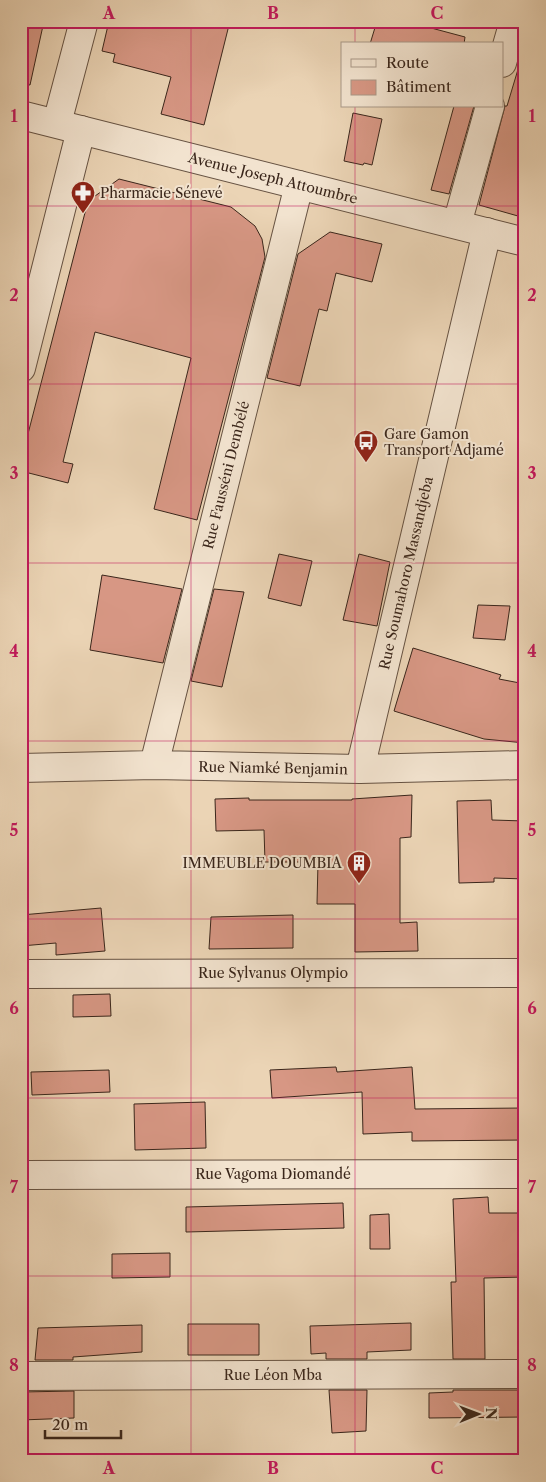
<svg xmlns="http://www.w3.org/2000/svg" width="546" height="1482" font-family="'Libre Caslon Text',serif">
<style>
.building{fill:#d79784;stroke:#3a261b}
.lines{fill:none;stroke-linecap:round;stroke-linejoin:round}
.minor-casing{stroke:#665242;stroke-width:30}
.tertiary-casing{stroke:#665242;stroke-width:30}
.minor{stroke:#f2e3cf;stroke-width:28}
.tertiary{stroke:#f2e3cf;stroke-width:28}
.grid{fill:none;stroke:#c2185b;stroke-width:1;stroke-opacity:0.55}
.labels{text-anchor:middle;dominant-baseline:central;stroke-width:4;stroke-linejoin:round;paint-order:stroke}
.street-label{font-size:14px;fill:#3a261b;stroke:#f2e3cf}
.poi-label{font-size:14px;fill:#3a261b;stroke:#f2e3cf;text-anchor:start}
.neatline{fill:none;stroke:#c2185b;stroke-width:2}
.grid-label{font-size:16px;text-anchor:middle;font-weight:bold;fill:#c2185b}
</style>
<rect width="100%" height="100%" fill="#ebd4b5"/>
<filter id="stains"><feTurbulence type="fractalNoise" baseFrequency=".004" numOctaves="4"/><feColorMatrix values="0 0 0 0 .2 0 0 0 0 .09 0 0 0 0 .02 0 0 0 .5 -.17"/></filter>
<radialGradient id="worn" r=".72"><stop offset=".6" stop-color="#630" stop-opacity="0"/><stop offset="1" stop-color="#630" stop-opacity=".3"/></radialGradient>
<path class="building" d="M 21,21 L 44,21 L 30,85 L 21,84 Z
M 109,21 L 230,21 L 204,125 L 161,114 L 171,77 L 113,62 L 115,54 L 102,51 Z
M 377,21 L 405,21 L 465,37 L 464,44 L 370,44 Z
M 519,66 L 525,67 L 525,218 L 479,205 L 505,106 L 507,106 Z
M 454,106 L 474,106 L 449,194 L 431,190 Z
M 353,113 L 382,119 L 372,165 L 364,163 L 363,165 L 344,161 Z
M 119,179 L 231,207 L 255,226 L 262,239 L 265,257 L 197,520 L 154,509 L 191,358 L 95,332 L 63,462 L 73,464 L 68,483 L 21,471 L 21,461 L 88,201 Z
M 330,232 L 382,244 L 372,282 L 336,273 L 327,311 L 319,309 L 300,386 L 267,378 L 298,254 Z
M 279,554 L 312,561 L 301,606 L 268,598 Z
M 359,554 L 390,562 L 377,626 L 343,620 Z
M 102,575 L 182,589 L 163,663 L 90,650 Z
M 214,589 L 244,592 L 222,687 L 191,681 Z
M 478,605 L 510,606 L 505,640 L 473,638 Z
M 413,648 L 501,675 L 499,679 L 525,684 L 525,743 L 484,739 L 394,711 Z
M 412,795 L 411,837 L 400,838 L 400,923 L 417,922 L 418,951 L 355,952 L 355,904 L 317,904 L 318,862 L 265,862 L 264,830 L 216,831 L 215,799 L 249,798 L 249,800 L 352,800 L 352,799 Z
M 491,800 L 492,820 L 525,821 L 525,879 L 494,878 L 494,882 L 459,883 L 457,801 Z
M 101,908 L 105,951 L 56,955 L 56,943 L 21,946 L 21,915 Z
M 293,915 L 293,948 L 209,949 L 211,917 Z
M 110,994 L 111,1016 L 73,1017 L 73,995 Z
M 336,1067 L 337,1072 L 412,1067 L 415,1109 L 525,1108 L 525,1140 L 412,1141 L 412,1132 L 363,1134 L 362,1092 L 272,1098 L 270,1070 Z
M 109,1070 L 110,1092 L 32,1095 L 31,1072 Z
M 205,1102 L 206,1148 L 135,1150 L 134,1104 Z
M 488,1197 L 489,1213 L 525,1213 L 525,1277 L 484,1278 L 485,1359 L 453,1359 L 451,1282 L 456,1282 L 453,1199 Z
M 343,1203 L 344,1228 L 186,1232 L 186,1207 Z
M 389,1214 L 390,1249 L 370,1249 L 370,1215 Z
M 170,1253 L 170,1277 L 112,1278 L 112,1254 Z
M 411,1323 L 411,1350 L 367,1352 L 367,1359 L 326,1359 L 326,1353 L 311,1354 L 310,1326 Z
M 188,1324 L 259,1324 L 259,1355 L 188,1355 Z
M 142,1325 L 142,1352 L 73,1357 L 73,1360 L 35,1360 L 38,1328 Z
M 329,1390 L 367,1390 L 366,1431 L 332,1433 Z
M 453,1390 L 525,1390 L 525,1417 L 429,1418 L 429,1393 L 453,1392 Z
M 74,1391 L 74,1418 L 21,1420 L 21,1392 Z"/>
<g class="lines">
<defs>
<path id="minor" d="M 502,63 L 514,21
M 57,123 L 84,21
M 457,224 L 490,106
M 21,368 L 81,130
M 154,765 L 299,185
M 21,768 L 154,765 L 360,769 L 525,765
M 360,769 L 487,232
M 21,974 L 525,973
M 21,1175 L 525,1174
M 21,1376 L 525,1374"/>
<path id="tertiary" d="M 21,115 L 525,242"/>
</defs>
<use href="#minor" class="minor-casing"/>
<use href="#tertiary" class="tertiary-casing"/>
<use href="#minor" class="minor"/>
<use href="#tertiary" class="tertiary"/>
</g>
<path class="grid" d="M 191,21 L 191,1461M 355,21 L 355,44M 355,106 L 355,1461M 21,206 L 525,206M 21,384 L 525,384M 21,563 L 525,563M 21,741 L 525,741M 21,919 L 525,919M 21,1098 L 525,1098M 21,1276 L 525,1276"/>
<defs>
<symbol id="pharmacy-pin" viewBox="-11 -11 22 30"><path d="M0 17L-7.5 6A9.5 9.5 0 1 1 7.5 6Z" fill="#8f2418" stroke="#f2e3cf"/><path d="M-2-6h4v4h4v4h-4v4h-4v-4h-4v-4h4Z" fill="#fff"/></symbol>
<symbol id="bus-pin" viewBox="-11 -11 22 30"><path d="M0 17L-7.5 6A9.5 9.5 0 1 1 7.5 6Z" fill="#8f2418" stroke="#f2e3cf"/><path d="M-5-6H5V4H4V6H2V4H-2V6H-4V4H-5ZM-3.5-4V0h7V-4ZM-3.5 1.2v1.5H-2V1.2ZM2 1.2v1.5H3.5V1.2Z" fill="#fff"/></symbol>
<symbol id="building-pin" viewBox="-11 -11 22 30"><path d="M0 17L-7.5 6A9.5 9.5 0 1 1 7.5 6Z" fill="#8f2418" stroke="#f2e3cf"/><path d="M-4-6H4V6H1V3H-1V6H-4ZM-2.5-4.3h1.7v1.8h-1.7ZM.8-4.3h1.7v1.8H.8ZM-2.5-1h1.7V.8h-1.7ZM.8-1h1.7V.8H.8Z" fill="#fff"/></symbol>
</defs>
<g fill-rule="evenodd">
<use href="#pharmacy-pin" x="69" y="179" width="28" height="38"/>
<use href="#bus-pin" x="352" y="428" width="28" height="38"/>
<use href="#building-pin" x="345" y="849" width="28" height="38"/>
</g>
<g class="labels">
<g class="street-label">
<text transform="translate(273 178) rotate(14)">Avenue Joseph Attoumbre</text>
<text transform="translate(226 475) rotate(-76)">Rue Fausséni Dembélé</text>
<text transform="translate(406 573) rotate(-77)">Rue Soumahoro Massandjeba</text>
<text transform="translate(273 768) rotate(1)">Rue Niamké Benjamin</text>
<text x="273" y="973">Rue Sylvanus Olympio</text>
<text x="273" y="1174">Rue Vagoma Diomandé</text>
<text x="273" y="1375">Rue Léon Mba</text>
</g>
<g class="poi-label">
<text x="100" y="193">Pharmacie Sénevé</text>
<text x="384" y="434">Gare Gamon<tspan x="384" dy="16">Transport Adjamé</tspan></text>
<text x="342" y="863" text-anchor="end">IMMEUBLE DOUMBIA</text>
</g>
</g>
<rect width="546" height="1482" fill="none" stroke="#ebd4b5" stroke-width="55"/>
<rect x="341" y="42" width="162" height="65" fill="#f2e3cf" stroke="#a89787"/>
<rect x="351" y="59" width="25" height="8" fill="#f2e3cf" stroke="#a89787"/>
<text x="386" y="68" font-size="15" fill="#3a261b">Route</text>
<rect x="351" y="80" width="25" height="15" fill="#d79784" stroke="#a89787"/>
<text x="386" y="92" font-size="15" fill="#3a261b">Bâtiment</text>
<g transform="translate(478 1414) rotate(89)" stroke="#f2e3cf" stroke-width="4" paint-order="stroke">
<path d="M0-4L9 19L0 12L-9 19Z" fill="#3a261b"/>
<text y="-8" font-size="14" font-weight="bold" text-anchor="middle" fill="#3a261b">N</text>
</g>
<path d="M45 1430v8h76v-8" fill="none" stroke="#3a261b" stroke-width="2.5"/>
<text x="52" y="1430" font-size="15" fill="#3a261b" stroke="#f2e3cf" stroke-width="4" paint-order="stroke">20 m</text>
<rect x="28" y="28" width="490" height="1426" class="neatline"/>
<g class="grid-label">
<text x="109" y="19">A</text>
<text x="273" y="19">B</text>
<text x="437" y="19">C</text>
<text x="14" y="122">1</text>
<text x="532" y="122">1</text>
<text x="14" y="301">2</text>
<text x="532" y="301">2</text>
<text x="14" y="479">3</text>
<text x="532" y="479">3</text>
<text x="14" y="657">4</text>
<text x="532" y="657">4</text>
<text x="14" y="836">5</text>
<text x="532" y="836">5</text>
<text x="14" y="1014">6</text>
<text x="532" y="1014">6</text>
<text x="14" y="1193">7</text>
<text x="532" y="1193">7</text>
<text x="14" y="1371">8</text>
<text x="532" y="1371">8</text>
<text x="109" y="1474">A</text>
<text x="273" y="1474">B</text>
<text x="437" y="1474">C</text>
</g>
<rect width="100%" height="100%" filter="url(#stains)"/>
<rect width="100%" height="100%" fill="url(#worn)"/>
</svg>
